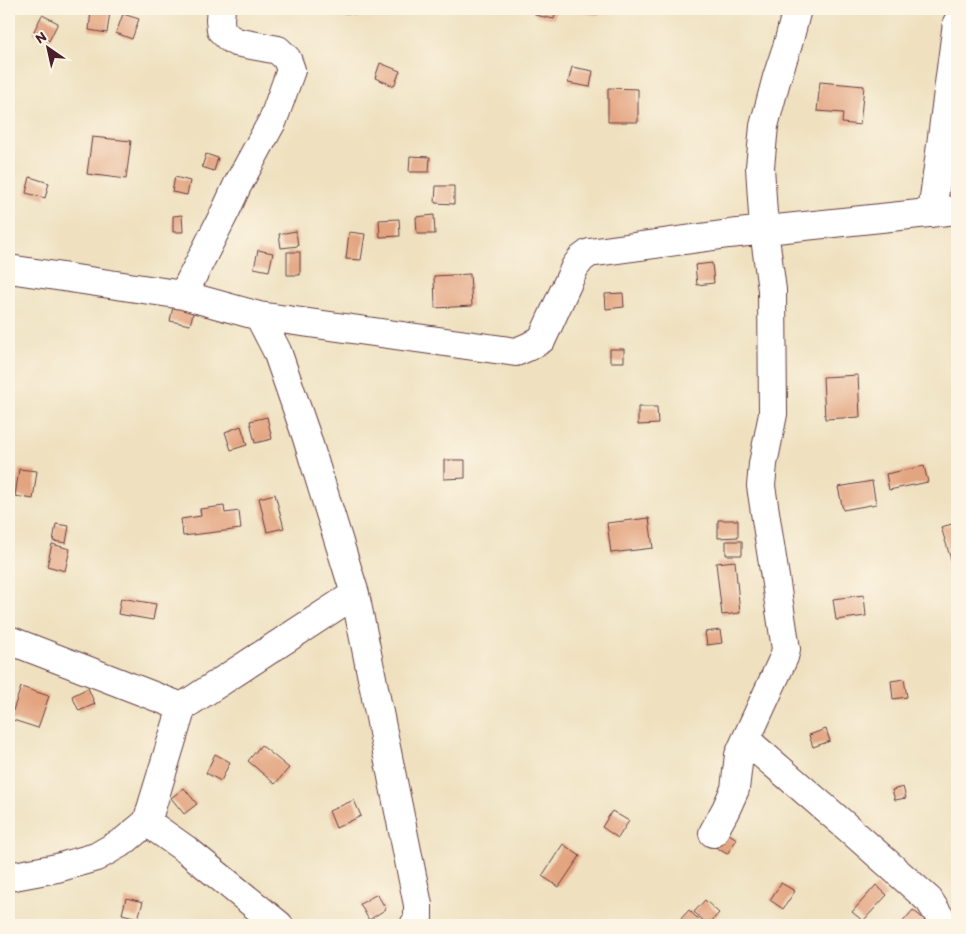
<svg xmlns="http://www.w3.org/2000/svg" width="966" height="934" font-family="Itim,sans-serif">
<style>
.building{fill:#e3a480}
.lines{fill:none;stroke-linecap:round;stroke-linejoin:round}
.minor-casing{stroke:#633c41;stroke-width:30}
.minor{stroke:#fff;stroke-width:28}
</style>
<rect width="100%" height="100%" fill="#fcf5e5"/>
<filter id="ink" filterUnits="userSpaceOnUse"><feTurbulence type="fractalNoise" baseFrequency=".02" numOctaves="2"/><feDisplacementMap in="SourceGraphic" scale="10" xChannelSelector="R" yChannelSelector="G"/><feConvolveMatrix kernelMatrix="1 2 1 2 8 2 1 2 1" color-interpolation-filters="sRGB"/></filter>
<filter id="wash" filterUnits="userSpaceOnUse"><feTurbulence type="fractalNoise" baseFrequency=".0096" numOctaves="4" result="noise"/><feDisplacementMap in="SourceGraphic" scale="20" xChannelSelector="R" yChannelSelector="G"/><feGaussianBlur stdDeviation="1.12" result="paint"/><feColorMatrix in="noise" values="0 0 0 0 0 0 0 0 0 0 0 0 0 0 0 0 0 1.4 0 .05"/><feComposite in="paint" operator="in"/></filter>
<g filter="url(#wash)">
<rect width="100%" height="100%" fill="#efe1c0"/>
<g id="blocks">
<path class="building" d="M 338,9 L 356,9 L 355,14 L 337,12 Z
M 536,9 L 556,9 L 554,19 L 535,15 Z
M 582,9 L 599,9 L 597,15 L 581,12 Z
M 91,10 L 110,12 L 107,33 L 89,30 Z
M 123,14 L 139,19 L 132,39 L 116,33 Z
M 42,15 L 58,23 L 49,41 L 33,33 Z
M 380,63 L 400,71 L 394,86 L 375,78 Z
M 572,67 L 593,71 L 590,87 L 568,83 Z
M 820,82 L 864,86 L 860,125 L 842,123 L 843,113 L 817,111 Z
M 608,88 L 638,89 L 638,122 L 608,122 Z
M 92,137 L 131,141 L 126,179 L 87,174 Z
M 206,154 L 218,158 L 214,171 L 202,167 Z
M 410,156 L 430,157 L 429,172 L 409,172 Z
M 30,177 L 49,183 L 45,198 L 26,193 Z
M 175,177 L 190,181 L 187,195 L 172,192 Z
M 436,186 L 454,186 L 454,204 L 435,203 Z
M 182,215 L 183,232 L 173,232 L 173,216 Z
M 434,215 L 435,234 L 417,234 L 416,217 Z
M 399,219 L 400,236 L 380,237 L 379,220 Z
M 296,231 L 298,246 L 281,248 L 279,234 Z
M 349,232 L 365,234 L 361,260 L 346,259 Z
M 258,250 L 273,253 L 269,271 L 254,268 Z
M 287,252 L 300,252 L 300,275 L 287,275 Z
M 712,263 L 714,283 L 697,285 L 695,265 Z
M 470,274 L 472,306 L 435,308 L 434,276 Z
M 623,293 L 624,307 L 606,309 L 605,294 Z
M 174,302 L 195,306 L 190,325 L 170,321 Z
M 610,349 L 624,349 L 624,362 L 610,362 Z
M 858,375 L 860,417 L 825,419 L 823,377 Z
M 638,407 L 657,407 L 658,424 L 638,425 Z
M 267,417 L 272,439 L 255,443 L 250,421 Z
M 241,426 L 247,445 L 231,450 L 225,432 Z
M 444,460 L 465,460 L 465,478 L 444,479 Z
M 924,466 L 928,482 L 889,490 L 886,474 Z
M 19,469 L 37,471 L 33,499 L 15,496 Z
M 872,481 L 876,504 L 843,510 L 838,487 Z
M 275,494 L 284,528 L 267,532 L 259,498 Z
M 224,506 L 225,513 L 239,511 L 241,529 L 183,536 L 181,519 L 201,516 L 200,509 Z
M 649,518 L 653,548 L 611,553 L 607,523 Z
M 718,520 L 738,520 L 738,537 L 718,538 Z
M 956,523 L 957,528 L 957,572 L 955,573 L 941,527 Z
M 56,524 L 69,526 L 66,543 L 53,541 Z
M 726,541 L 742,541 L 742,555 L 726,555 Z
M 52,544 L 70,549 L 65,571 L 47,566 Z
M 735,561 L 740,613 L 722,615 L 716,563 Z
M 864,595 L 866,616 L 836,620 L 833,599 Z
M 121,598 L 156,604 L 153,620 L 118,614 Z
M 720,630 L 722,643 L 707,645 L 705,632 Z
M 904,679 L 907,697 L 893,699 L 891,681 Z
M 21,687 L 49,696 L 38,728 L 10,719 Z
M 88,688 L 95,704 L 79,711 L 72,696 Z
M 826,729 L 830,741 L 813,747 L 809,735 Z
M 261,745 L 289,768 L 275,784 L 248,761 Z
M 215,754 L 230,762 L 221,781 L 206,773 Z
M 903,787 L 906,798 L 895,800 L 892,790 Z
M 184,788 L 197,804 L 184,814 L 171,798 Z
M 354,800 L 361,816 L 336,828 L 329,811 Z
M 612,811 L 629,821 L 618,838 L 602,827 Z
M 721,829 L 737,839 L 727,854 L 712,845 Z
M 563,844 L 580,856 L 559,887 L 542,876 Z
M 781,883 L 795,891 L 783,909 L 770,900 Z
M 876,885 L 887,895 L 863,921 L 852,912 Z
M 377,894 L 386,909 L 369,920 L 360,904 Z
M 126,898 L 143,902 L 138,918 L 122,914 Z
M 705,900 L 719,913 L 708,925 L 694,912 Z
M 689,910 L 701,922 L 697,925 L 679,925 L 677,923 Z
M 913,910 L 925,920 L 921,925 L 900,925 Z"/>
</g>
</g>
<g filter="url(#ink)">
<use href="#blocks" fill-opacity="0" stroke="#633c41" stroke-width="1"/>
<g class="lines">
<defs>
<path id="minor" d="M 932,213 L 957,23
M 9,269 L 183,295 L 259,316 L 516,352 L 530,346 L 542,339 L 575,267 L 581,259 L 589,253 L 729,234 L 957,210
M 183,295 L 226,210 L 237,186 L 273,120 L 291,70 L 287,59 L 278,50 L 236,42 L 229,38 L 221,30 L 220,20 L 221,9
M 355,594 L 418,905 L 418,919 L 414,925
M 9,640 L 182,707
M 746,740 L 848,828 L 929,900 L 945,925
M 147,822 L 188,851 L 279,925
M 713,833 L 726,809 L 735,789 L 739,755 L 784,657 L 786,649 L 761,486 L 763,464 L 773,414 L 772,290 L 764,230 L 760,167 L 764,126 L 777,77 L 788,44 L 797,9
M 9,877 L 57,868 L 96,857 L 124,841 L 147,822 L 182,707 L 355,594 L 306,435 L 277,351 L 259,316"/>
</defs>
<use href="#minor" class="minor-casing"/>
<use href="#minor" class="minor"/>
</g>
</g>
<rect width="966" height="934" fill="none" stroke="#fcf5e5" stroke-width="30"/>
<g transform="translate(48 48) rotate(326)" stroke="#fcf5e5" stroke-width="4" paint-order="stroke">
<path d="M0-4L9 19L0 12L-9 19Z" fill="#4a1f2b"/>
<text y="-8" font-size="14" font-weight="bold" text-anchor="middle" fill="#4a1f2b">N</text>
</g>
</svg>
